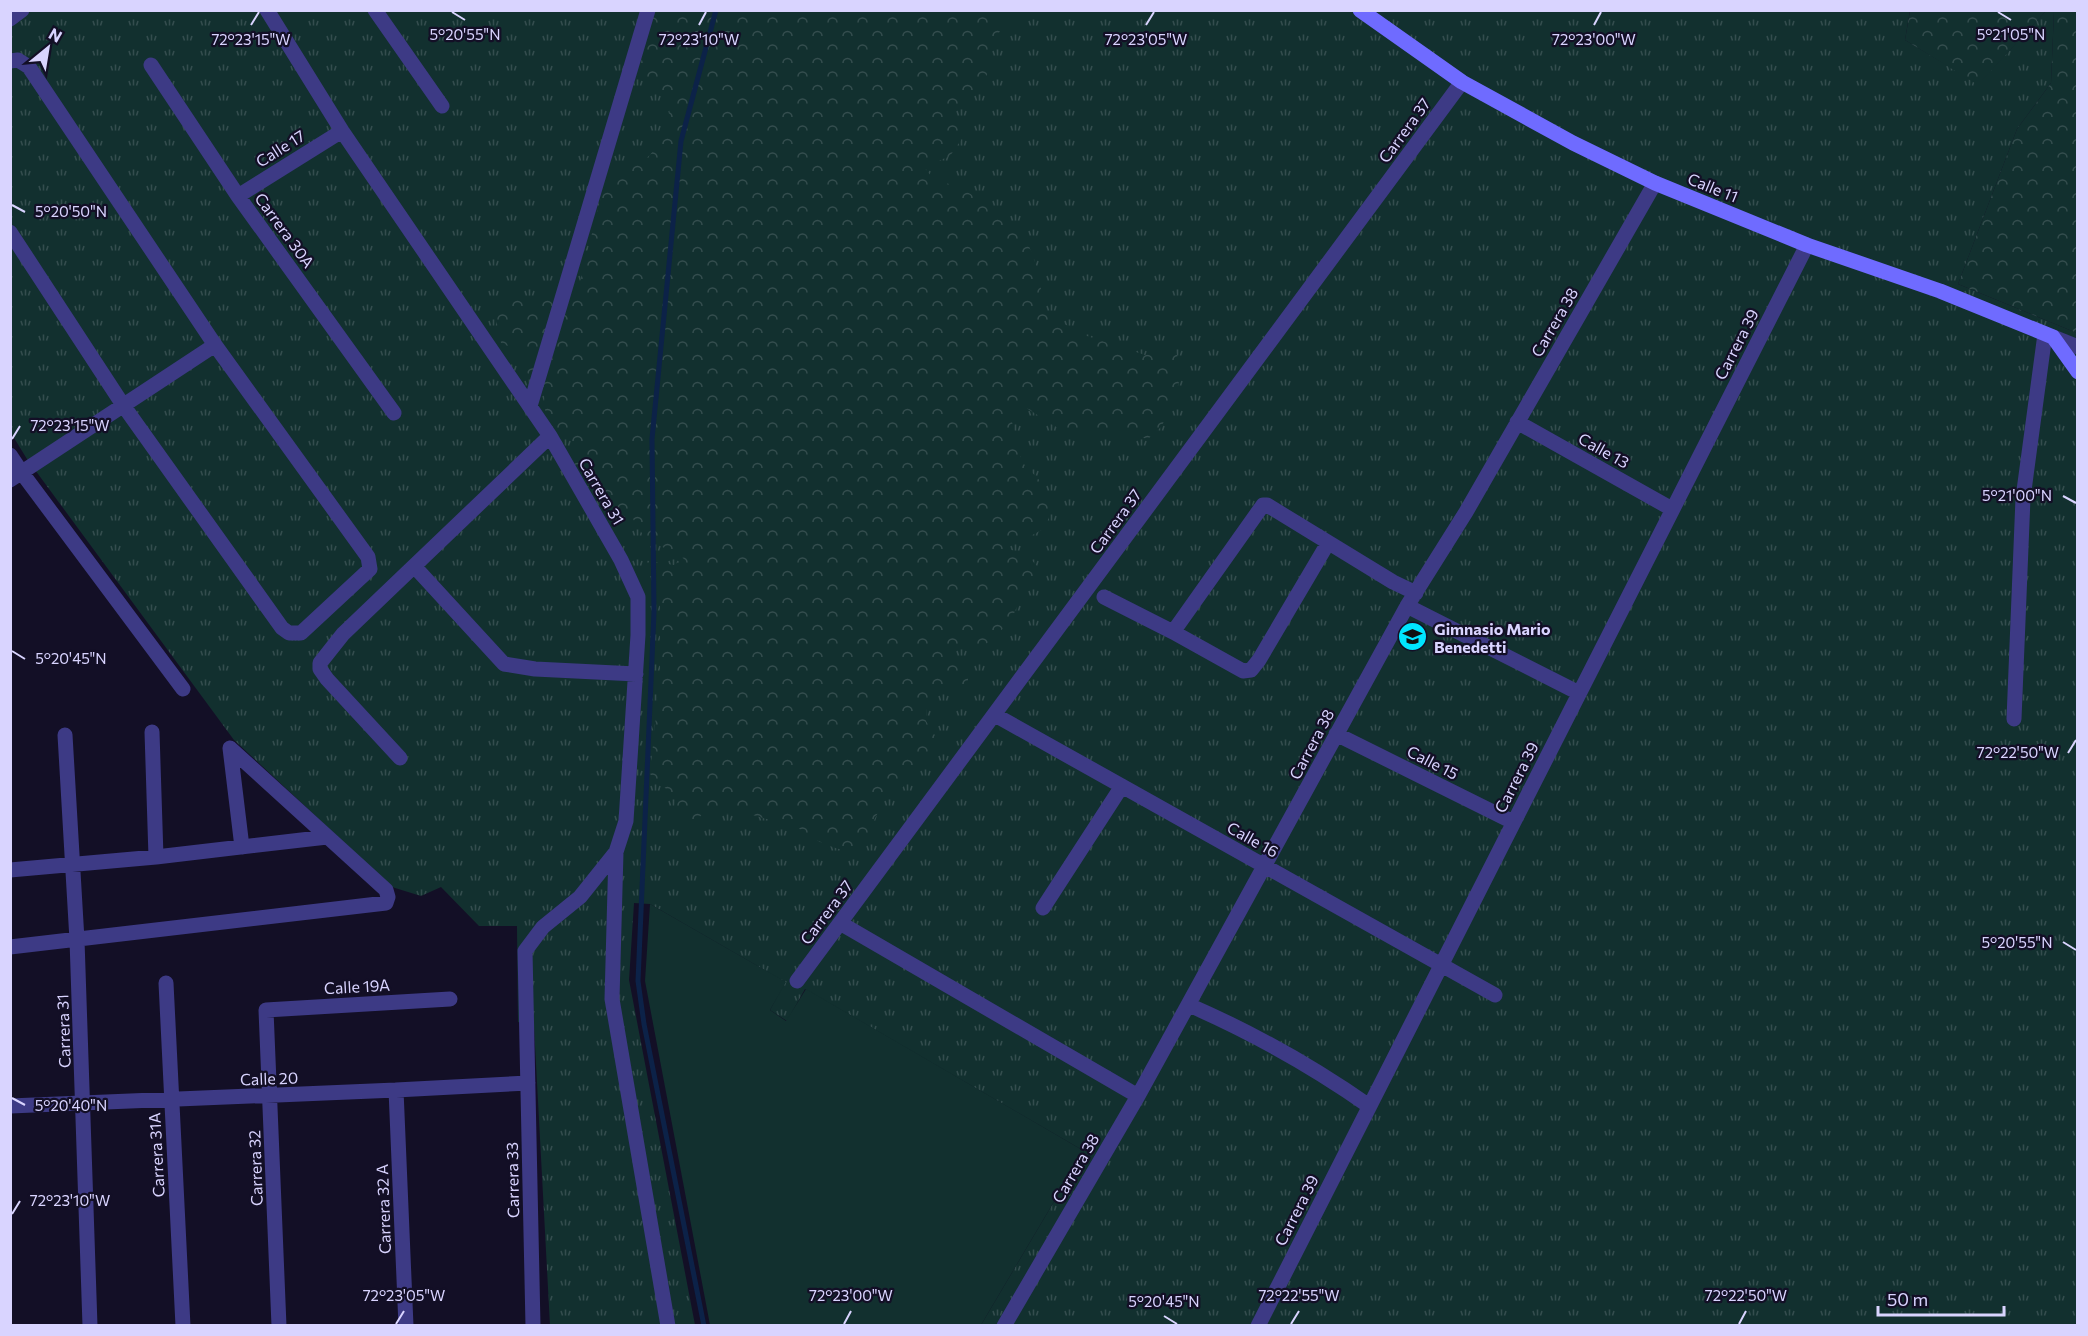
<svg xmlns="http://www.w3.org/2000/svg" width="2088" height="1336" font-family="Commissioner,sans-serif">
<style>
.grass{fill:url(#grass-tufts)}
.forest{fill:url(#forest-crowns)}
.park{fill:#12302f}
.lines{fill:none;stroke-linecap:round;stroke-linejoin:round}
.stream{stroke:#0c2248;stroke-width:5}
.street{stroke:#3d3a85;stroke-width:15}
.secondary{stroke:#6f6bff;stroke-width:15}
.ticks{fill:none;stroke:#d9d4ff;stroke-width:2}
.labels{text-anchor:middle;dominant-baseline:central;stroke-width:4.5;stroke-linejoin:round;paint-order:stroke}
.street-label{font-size:16px;fill:#d9d4ff;stroke:#130f26}
.poi-label{font-size:16px;font-weight:bold;fill:#d9d4ff;stroke:#130f26;text-anchor:start}
.ticks-label{font-size:15px;text-anchor:middle;fill:#d9d4ff;stroke:#130f26;stroke-width:4.5;stroke-linejoin:round;paint-order:stroke}
</style>
<defs>
<pattern id="grass-tufts" width="24" height="20" patternUnits="userSpaceOnUse" patternTransform="scale(1.5)"><rect width="24" height="20" fill="#12302f"/><path d="M3 7l-1-3M5 7V3M7 7l1-3M15 17l-1-3M17 17v-4M19 17l1-3" fill="none" stroke="#344d4e"/></pattern>
<pattern id="forest-crowns" width="20" height="18" patternUnits="userSpaceOnUse" patternTransform="scale(1.5)"><rect width="20" height="18" fill="#12302f"/><path d="M2 6a3 3 0 1 1 6 0M12 15a3 3 0 1 1 6 0" fill="none" stroke="#344d4e"/></pattern>
</defs>
<rect width="100%" height="100%" fill="#130f26"/>
<path class="grass" d="M 1910,10 L 1905,40 L 1978,84 L 2046,11 L 2054,11 L 2051,83 L 2017,129 L 1958,284 L 2077,333 L 2077,1325 L 981,1325 L 1084,1151 L 805,989 L 787,1021 L 770,1010 L 785,982 L 650,904 L 634,903 L 629,980 L 695,1325 L 550,1325 L 534,1026 L 518,1022 L 517,926 L 479,926 L 441,887 L 421,896 L 392,887 L 234,740 L 27,459 L 11,433 L 11,11 Z"/>
<path class="forest" d="M 653,11 L 1013,11 L 993,42 L 990,69 L 979,89 L 953,110 L 961,140 L 950,156 L 924,167 L 931,176 L 969,193 L 1008,217 L 1029,246 L 1040,276 L 1042,306 L 1057,320 L 1084,335 L 1145,355 L 1175,349 L 1182,371 L 1171,409 L 1161,427 L 1148,439 L 1127,434 L 1093,434 L 1058,428 L 1020,404 L 1010,414 L 1022,462 L 1043,484 L 1050,514 L 1045,528 L 1027,538 L 1001,539 L 1004,547 L 1029,557 L 1042,572 L 1021,598 L 1011,620 L 994,638 L 980,648 L 948,649 L 968,665 L 968,687 L 943,686 L 927,700 L 926,721 L 936,737 L 915,774 L 903,787 L 884,800 L 864,841 L 850,852 C 822,845 809,838 788,819 L 774,821 L 749,814 L 703,813 L 694,824 L 673,817 L 676,795 L 665,788 L 650,774 L 660,677 L 660,589 L 643,560 L 674,565 L 684,558 L 645,538 L 633,519 L 611,505 L 604,488 L 581,476 L 573,462 L 581,446 C 558,435 540,420 545,392 C 528,378 526,376 524,353 L 501,343 L 496,319 L 504,305 L 517,299 L 542,297 L 552,290 L 576,298 L 604,185 L 616,167 C 656,170 663,133 672,103 L 638,75 Z
M 1910,11 L 1910,10 L 2046,11 L 1978,85 L 1905,40 Z
M 2054,11 L 2077,11 L 2077,333 L 1958,284 L 2017,129 L 2051,83 Z"/>
<path class="park" d="M 650,904 L 786,982 L 770,1010 L 786,1021 L 806,989 L 1084,1151 L 981,1325 L 710,1325 L 645,981 Z"/>
<g class="lines">
<path class="stream" d="M 704,1326 L 644,1024 L 638,981 L 654,612 L 652,439 L 681,141 L 716,10"/>
<path class="street" d="M 267,10 L 342,131 L 550,436 L 621,560 L 638,597 L 638,635 L 626,821 L 616,852 L 580,897 L 543,927 L 525,951 L 533,1326
M 375,10 L 442,106
M 10,19 L 22,10
M 10,61 L 18,60 L 29,67 L 215,345 L 368,557 L 370,569 L 301,633 L 289,633 L 282,628 L 123,405 L 10,232
M 151,65 L 238,196 L 394,413
M 238,196 L 342,131
M 2053,337 L 2078,347
M 530,406 L 648,10
M 1517,422 L 1672,509
M 10,455 L 22,473 L 183,689
M 10,480 L 215,345
M 414,566 L 504,664 L 535,669 L 636,674
M 1104,597 L 1173,632 L 1243,671 L 1251,670 L 1259,660 L 1328,543
M 1407,606 L 1579,693
M 1173,632 L 1263,505 L 1267,505 L 1393,582 L 1416,593
M 995,715 L 1495,995
M 2014,719 L 2023,498 L 2045,334
M 152,732 L 156,857
M 1336,734 L 1513,822
M 65,735 L 77,940 L 90,1326
M 230,748 L 242,847
M 400,758 L 327,679 L 320,669 L 320,663 L 343,634 L 550,436
M 616,852 L 612,999 L 668,1326
M 10,870 L 156,857 L 327,837
M 1043,908 L 1122,786
M 840,923 L 1138,1096
M 10,947 L 386,903 L 388,897 L 386,890 L 230,748
M 797,981 L 1462,82
M 166,983 L 183,1326
M 1189,1005 C 1253,1033 1312,1066 1369,1106
M 396,1090 L 406,1326
M 10,1106 L 396,1090 L 528,1083
M 279,1326 L 266,1010 L 450,999
M 1004,1326 L 1138,1096 L 1407,606 L 1466,512 L 1655,183
M 1258,1326 L 1807,245"/>
<path class="secondary" d="M 1360,10 L 1462,82 L 1573,143 L 1655,183 L 1807,245 L 1940,291 L 2053,337 L 2078,372"/>
</g>
<path class="ticks" d="M 452,12 L 465,20M 1998,12 L 2011,20M 251,25 L 259,12M 699,25 L 706,12M 1146,25 L 1154,12M 1594,25 L 1601,12M 12,205 L 25,212M 12,439 L 20,426M 2063,496 L 2076,503M 12,651 L 25,659M 2068,753 L 2076,740M 2063,942 L 2076,950M 12,1098 L 25,1105M 12,1214 L 20,1201M 1164,1316 L 1177,1324M 396,1324 L 404,1311M 844,1324 L 851,1311M 1291,1324 L 1299,1311M 1739,1324 L 1746,1311"/>
<defs>
<symbol id="school-disc" viewBox="-11 -11 22 22"><circle r="9.5" fill="#00e5ff" stroke="#130f26"/><path d="M0-5L7-2L0 1L-7-2ZM-4 1L0 2.5L4 1V4Q0 6-4 4Z" fill="#111"/></symbol>
</defs>
<g fill-rule="evenodd">
<use href="#school-disc" x="1396" y="620" width="33" height="33"/>
</g>
<g class="labels">
<g class="street-label">
<text transform="translate(1404 130) rotate(-54)">Carrera 37</text>
<text transform="translate(280 148) rotate(-32)">Calle 17</text>
<text transform="translate(1713 187) rotate(22)">Calle 11</text>
<text transform="translate(285 230) rotate(54)">Carrera 30A</text>
<text transform="translate(1554 322) rotate(-60)">Carrera 38</text>
<text transform="translate(1736 344) rotate(-63)">Carrera 39</text>
<text transform="translate(1604 450) rotate(29)">Calle 13</text>
<text transform="translate(602 491) rotate(60)">Carrera 31</text>
<text transform="translate(1115 521) rotate(-54)">Carrera 37</text>
<text transform="translate(1311 744) rotate(-62)">Carrera 38</text>
<text transform="translate(1433 762) rotate(27)">Calle 15</text>
<text transform="translate(1516 777) rotate(-63)">Carrera 39</text>
<text transform="translate(1253 839) rotate(29)">Calle 16</text>
<text transform="translate(826 912) rotate(-53)">Carrera 37</text>
<text transform="translate(357 986) rotate(-3)">Calle 19A</text>
<text transform="translate(63 1031) rotate(-92)">Carrera 31</text>
<text transform="translate(269 1078) rotate(-2)">Calle 20</text>
<text transform="translate(156 1155) rotate(-93)">Carrera 31A</text>
<text transform="translate(255 1168) rotate(-92)">Carrera 32</text>
<text transform="translate(1075 1168) rotate(-60)">Carrera 38</text>
<text transform="translate(512 1180) rotate(-91)">Carrera 33</text>
<text transform="translate(383 1209) rotate(-92)">Carrera 32 A</text>
<text transform="translate(1296 1210) rotate(-63)">Carrera 39</text>
</g>
<g class="poi-label">
<text x="1434" y="628">Gimnasio Mario<tspan x="1434" dy="18">Benedetti</tspan></text>
</g>
</g>
<g class="ticks-label">
<text x="465" y="40">5°20'55"N</text>
<text x="2011" y="40">5°21'05"N</text>
<text x="1146" y="45">72°23'05"W</text>
<text x="1594" y="45">72°23'00"W</text>
<text x="251" y="45">72°23'15"W</text>
<text x="699" y="45">72°23'10"W</text>
<text x="71" y="217">5°20'50"N</text>
<text x="70" y="431">72°23'15"W</text>
<text x="2017" y="501">5°21'00"N</text>
<text x="71" y="664">5°20'45"N</text>
<text x="2018" y="758">72°22'50"W</text>
<text x="2017" y="948">5°20'55"N</text>
<text x="71" y="1111">5°20'40"N</text>
<text x="70" y="1206">72°23'10"W</text>
<text x="404" y="1301">72°23'05"W</text>
<text x="851" y="1301">72°23'00"W</text>
<text x="1299" y="1301">72°22'55"W</text>
<text x="1746" y="1301">72°22'50"W</text>
<text x="1164" y="1307">5°20'45"N</text>
</g>
<rect width="2088" height="1336" fill="none" stroke="#d9d4ff" stroke-width="24"/>
<g transform="translate(48 48) rotate(30)" stroke="#130f26" stroke-width="4.5" paint-order="stroke">
<path d="M0-4.5L10 22L0 15L-10 22Z" fill="#d9d4ff"/>
<text y="-9" font-size="16" font-weight="bold" text-anchor="middle" fill="#d9d4ff">N</text>
</g>
<path d="M1878 1306v9h126v-9" fill="none" stroke="#d9d4ff" stroke-width="3"/>
<text x="1887" y="1306" font-size="18" fill="#d9d4ff" stroke="#130f26" stroke-width="4.5" paint-order="stroke">50 m</text>
</svg>
